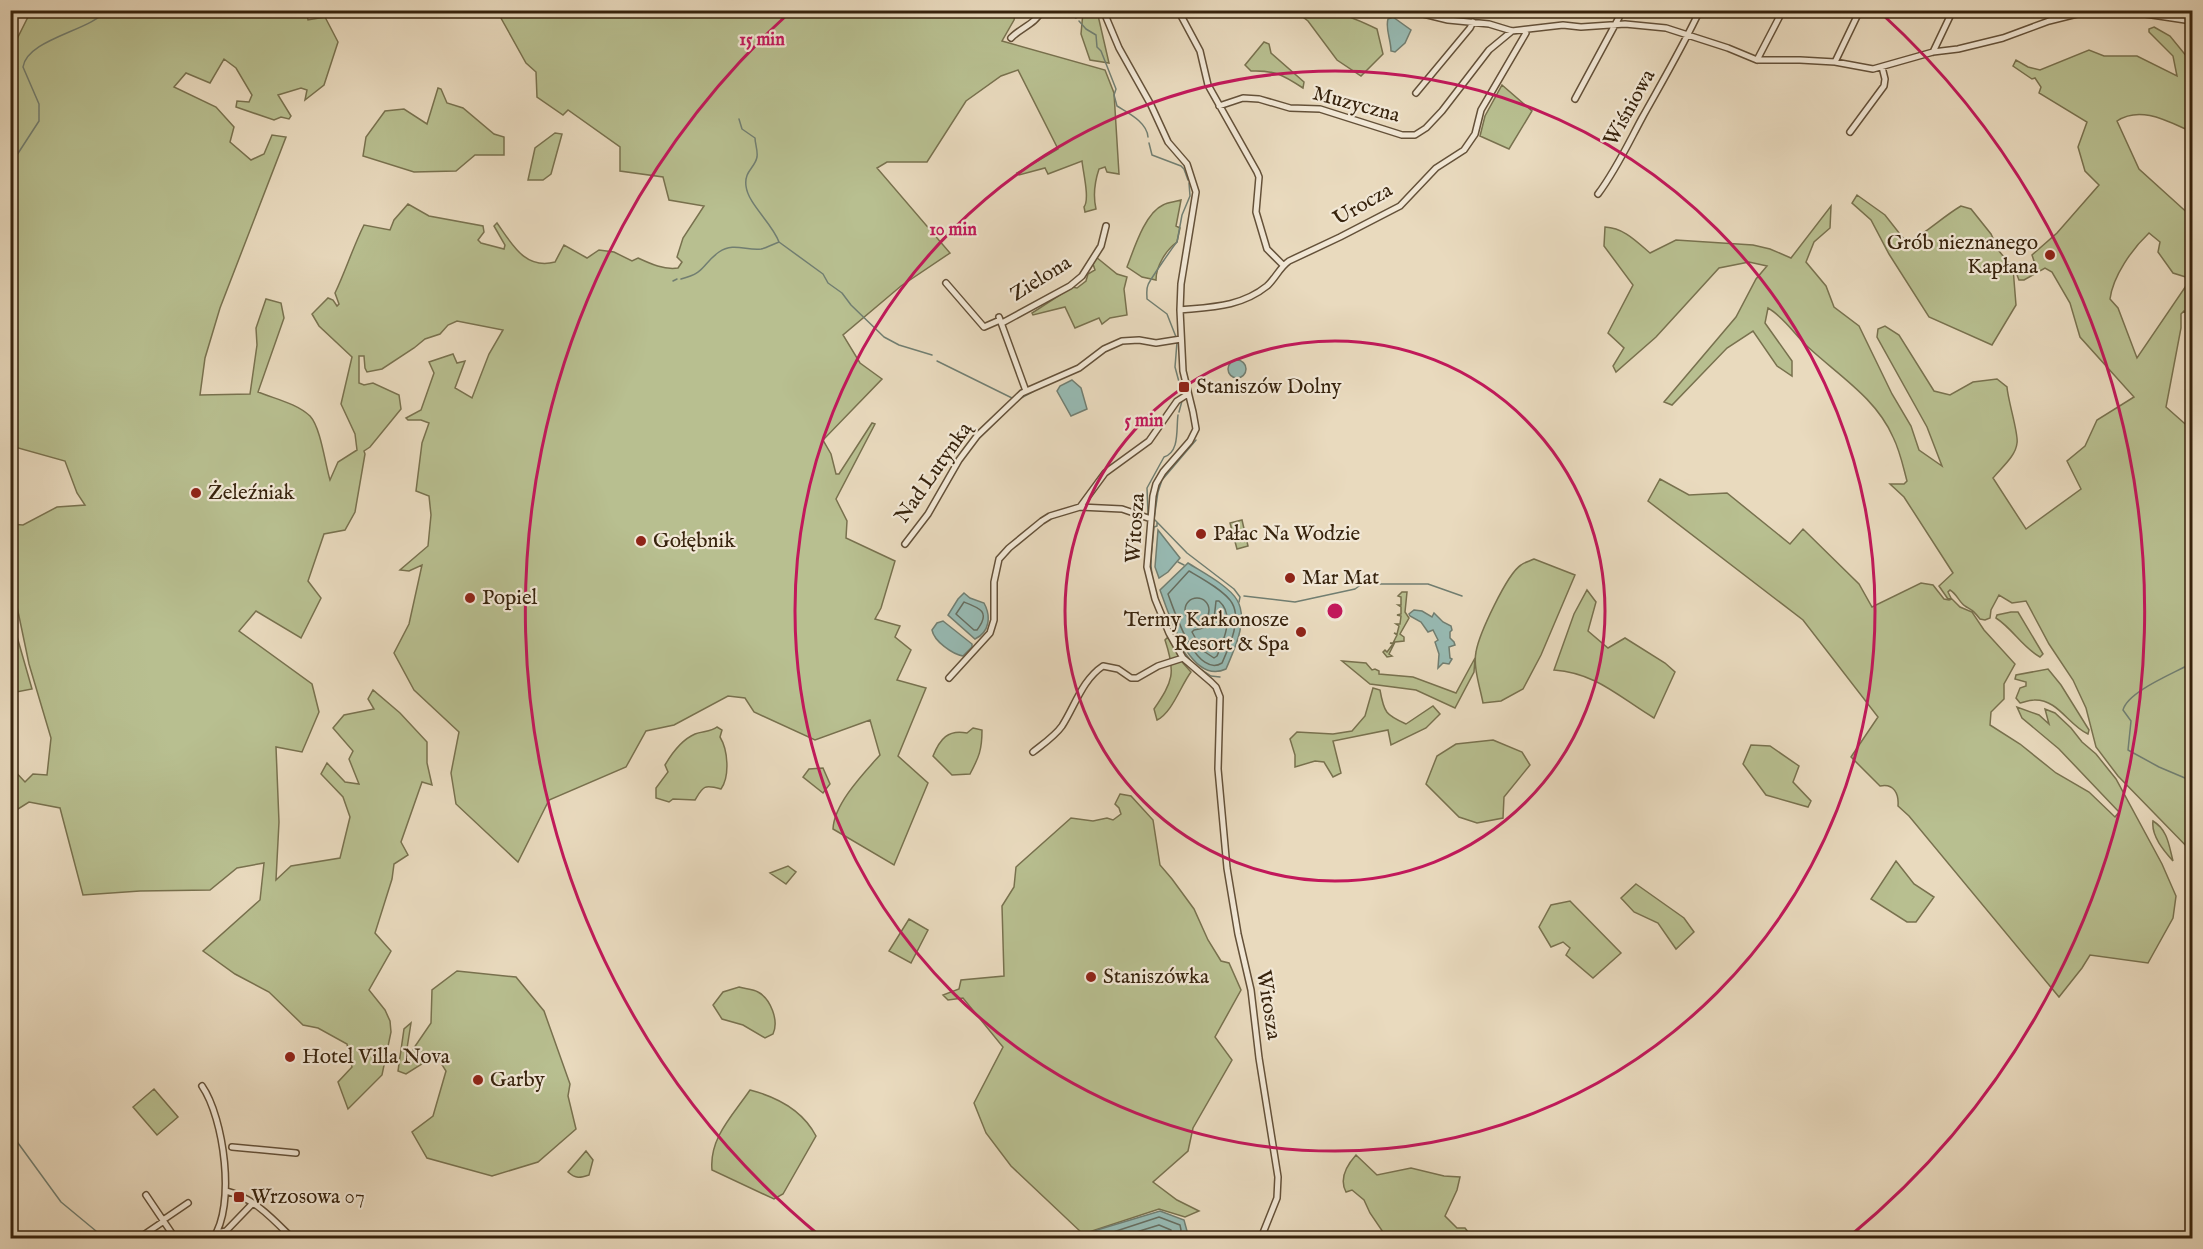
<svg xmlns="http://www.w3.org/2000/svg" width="2203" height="1249" font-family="'IM FELL English',serif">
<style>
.green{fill:#b8bf90;stroke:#78714e;stroke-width:1.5}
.water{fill:#97bab3;stroke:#717e71;stroke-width:1.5}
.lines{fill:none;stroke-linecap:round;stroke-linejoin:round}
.shore{stroke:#676e60;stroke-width:1.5}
.stream{stroke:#717e71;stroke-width:1.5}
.minor-casing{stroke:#645139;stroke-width:8}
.minor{stroke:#f1e7d5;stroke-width:5}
.ring{fill:none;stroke:#c2185b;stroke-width:3}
.poi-dot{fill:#8f2418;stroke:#f1e7d5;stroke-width:2}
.labels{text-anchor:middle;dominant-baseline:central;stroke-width:4.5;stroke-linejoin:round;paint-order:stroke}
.street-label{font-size:21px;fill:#37230d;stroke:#f1e7d5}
.poi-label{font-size:21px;fill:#37230d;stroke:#f1e7d5;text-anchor:start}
.centre{fill:#c2185b;stroke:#f1e7d5;stroke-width:3}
.ring-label{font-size:18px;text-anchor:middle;font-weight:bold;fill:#c2185b;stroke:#f1e7d5;stroke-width:4.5;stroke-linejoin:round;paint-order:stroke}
</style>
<rect width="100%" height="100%" fill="#e9dabe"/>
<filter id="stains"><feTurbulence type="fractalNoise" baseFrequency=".00333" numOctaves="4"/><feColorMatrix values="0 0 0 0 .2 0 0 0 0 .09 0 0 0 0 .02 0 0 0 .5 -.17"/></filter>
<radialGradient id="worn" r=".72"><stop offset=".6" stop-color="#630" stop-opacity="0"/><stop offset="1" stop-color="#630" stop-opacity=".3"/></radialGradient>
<path class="green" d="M 306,11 L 308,20 L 325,17 L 338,42 L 324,85 L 305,100 L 307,90 L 301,88 L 278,95 L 291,116 L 289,119 L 281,117 L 274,120 L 236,107 L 237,101 L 249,102 L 252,95 L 236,68 L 224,59 L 210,83 L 186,73 L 174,87 L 216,107 L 234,127 L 230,142 L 251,160 L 264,154 L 272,135 L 286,137 L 220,308 L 205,358 L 200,395 L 250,394 L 257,345 L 256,328 L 266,299 L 281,303 L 284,318 L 258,392 C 275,399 296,403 310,416 C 321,428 325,464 330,480 L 338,462 L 357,450 L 355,434 L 341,404 L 352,357 L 319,326 L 312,314 L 328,298 L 333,300 L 337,306 L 339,304 L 335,293 C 346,270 353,247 364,225 L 390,230 L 394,220 L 408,204 L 429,216 L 483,226 L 484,232 L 478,240 L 481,243 L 504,249 L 505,245 L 494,226 L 497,223 C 512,244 525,270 555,262 L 564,245 L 587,258 L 599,250 L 614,252 L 632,261 L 638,258 C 651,264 664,270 678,268 L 682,262 L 677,257 L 683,238 L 704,206 L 669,200 L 663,177 L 620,171 L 620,147 L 568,110 L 563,115 L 537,97 L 536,72 L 526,63 L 497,11 L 1016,11 L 1014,20 L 1002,41 L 1105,70 L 1114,93 L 1119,174 L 1107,172 L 1105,167 L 1099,169 C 1095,181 1093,196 1096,209 L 1085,212 L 1084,207 C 1090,199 1083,172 1082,161 L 1048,174 L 1045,168 L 1019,175 L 1017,173 L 1058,149 L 1018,70 L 1001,76 L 966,101 L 927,162 L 887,162 L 877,168 L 950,253 L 901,286 L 843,335 L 860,363 L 882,379 L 823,440 L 831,454 L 836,474 L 839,474 L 872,423 L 875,424 L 836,499 L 847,521 L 846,538 L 895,561 L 881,608 L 875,619 L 900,626 L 895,637 L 911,650 L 897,680 L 926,688 L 898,756 L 928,783 L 894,865 L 833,829 C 834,804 863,774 880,755 L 870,720 L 815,740 L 754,712 L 745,698 L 728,696 L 674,725 L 646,731 L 626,767 L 549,800 L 518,862 L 456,804 L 451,773 L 459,732 L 414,690 L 394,653 L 409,624 L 422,565 L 409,571 L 400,570 L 428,546 L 431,515 L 429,496 L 416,491 L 422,443 L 429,423 L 421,420 L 408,420 L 406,418 L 421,410 L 434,373 L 429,362 L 453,354 L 457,363 L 465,361 L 455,388 L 472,398 L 489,354 L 503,330 L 457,321 L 448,325 L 440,334 L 425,339 L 414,348 L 382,369 L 367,372 L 365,368 L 364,356 L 359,356 L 359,383 L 364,385 L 373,383 L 399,395 L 401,409 L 370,447 L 364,451 L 365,454 L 355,512 L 345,530 L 324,534 L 308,581 L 321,598 L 301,638 L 256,611 L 239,631 L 312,684 L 319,712 L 302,752 L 276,747 L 279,822 L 276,880 L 291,866 L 340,858 L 350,817 L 343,797 L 321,774 L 327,763 L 345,782 L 359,784 L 349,759 L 353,751 L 333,728 L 344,715 L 374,709 L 368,699 L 373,690 L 400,713 L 427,742 L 427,763 L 432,785 L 422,782 L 401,842 L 408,855 L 394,864 L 392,879 L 375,933 L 391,951 L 369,990 L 385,1010 L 390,1021 L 391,1032 L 382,1075 L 348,1109 L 338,1082 L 352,1067 L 347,1044 L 318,1028 L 303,1025 L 269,992 L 235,974 L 203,951 L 260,900 L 264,863 L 237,868 L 210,890 L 140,891 L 83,895 L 60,808 L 29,802 L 10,814 L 11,767 L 25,782 L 33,774 L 47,775 L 51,738 L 29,664 L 11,578 L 11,524 L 23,525 L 57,507 L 85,505 L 77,493 L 65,461 L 11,446 L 11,51 L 31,11 Z
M 1049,11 L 1097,11 L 1109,63 L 1090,60 L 1081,34 L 1083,12 L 1051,16 Z
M 1295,11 C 1333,10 1342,12 1377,29 L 1383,54 L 1361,76 L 1337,60 L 1308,21 Z
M 2154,27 L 2170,36 L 2192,63 L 2192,132 C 2169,122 2141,105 2117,121 L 2139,169 L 2192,217 L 2192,279 L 2173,273 L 2158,252 L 2160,242 L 2149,233 C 2132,249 2113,276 2110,299 L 2118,308 L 2137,358 L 2190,280 L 2192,280 L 2192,316 L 2184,311 L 2181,314 L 2181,328 L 2166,407 L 2192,430 L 2192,852 L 2118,776 L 2096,747 L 2086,708 L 2073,680 L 2049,644 L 2026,601 L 2012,603 L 1999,595 L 1991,610 L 1990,618 L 1985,620 L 1980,619 C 1973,610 1973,611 1965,606 C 1959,602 1957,594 1950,590 L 1948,592 L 1951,598 L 1948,599 L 1939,586 L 1953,573 L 1904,497 L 1890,484 L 1904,484 L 1907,481 C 1903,466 1900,451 1893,437 C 1876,398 1838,375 1808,347 C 1795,335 1784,317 1768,308 L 1765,323 L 1792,361 L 1792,376 L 1777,366 L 1753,331 L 1727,348 L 1672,405 L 1664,402 L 1736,317 L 1756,279 L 1767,266 L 1749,262 L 1719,268 L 1656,337 L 1616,372 L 1613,366 L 1624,348 L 1608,333 L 1633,285 L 1604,246 L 1605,227 C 1624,228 1636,241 1650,253 L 1676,240 L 1753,245 L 1770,249 L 1791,258 L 1831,206 L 1830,228 L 1814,242 L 1806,262 L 1826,286 L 1834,307 L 1859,326 L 1892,394 L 1911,426 L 1919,450 L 1942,466 L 1927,427 L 1877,337 L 1878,329 L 1885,326 L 1899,335 L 1934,391 L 1950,395 L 1973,382 L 1997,379 L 2007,387 C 2008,401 2019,435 2017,443 C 2016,456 2001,468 1993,478 L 2026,529 L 2081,489 L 2067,461 L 2085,446 L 2097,420 L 2134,397 L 2080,337 L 2070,303 L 2052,272 L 2045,268 L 2024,280 L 2019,280 L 2017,275 L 2032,269 L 2034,261 L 2032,255 L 2057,233 L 2099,185 L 2085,171 L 2078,147 L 2087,122 L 2039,93 L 2041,87 L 2035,78 L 2032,79 L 2013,66 L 2016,60 L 2028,67 L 2040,70 L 2089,50 L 2104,56 L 2137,56 L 2177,76 L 2173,56 L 2149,32 L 2149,29 Z
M 1264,42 L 1269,44 L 1271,53 L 1304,82 L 1303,88 C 1283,75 1275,70 1251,71 L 1245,65 Z
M 1502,85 L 1532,111 L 1509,149 L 1480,136 L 1485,116 Z
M 438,88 L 441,89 L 447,103 L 463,108 L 494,134 L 504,137 L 504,155 L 475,155 L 456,171 L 414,172 L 363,156 L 366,137 L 385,111 L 404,109 L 427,124 Z
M 555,133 L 562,134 L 551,174 L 543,180 L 528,180 L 535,148 Z
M 1857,195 L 1885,215 L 1907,243 C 1927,233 1942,217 1961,206 L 1971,209 L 1991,234 L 1999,251 L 2013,268 L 2016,305 L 1992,345 L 1929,317 L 1889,254 L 1871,220 L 1852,203 Z
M 1181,200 L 1176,226 L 1180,228 L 1177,242 C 1166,250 1156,266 1156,280 L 1142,277 L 1127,267 C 1134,249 1145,213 1163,205 C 1168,202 1175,202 1181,200 Z
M 1096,257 L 1117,274 L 1127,277 L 1124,289 L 1127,315 L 1110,318 L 1102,324 L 1099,318 L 1075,328 L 1065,307 L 1033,315 L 1032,313 L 1072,287 L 1077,288 L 1086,281 L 1088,274 L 1095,270 L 1093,264 Z
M 1660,479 L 1689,495 L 1727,493 L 1790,544 L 1803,529 L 1859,584 L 1872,607 L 1921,583 L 1933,585 L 1944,599 L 1949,600 L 1952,599 L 1960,607 L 1972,612 L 1984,630 L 2015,664 L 2004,684 L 2004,699 L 1991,712 L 1990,725 L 2020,744 L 2056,773 L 2089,792 L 2115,817 L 2119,812 L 2059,749 L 2022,718 L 2017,707 L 2039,715 L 2049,724 L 2045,709 L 2055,713 L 2071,728 L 2082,742 L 2096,754 L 2116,779 L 2162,864 L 2176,896 L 2173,918 L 2148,963 L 2090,955 L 2082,968 L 2059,997 L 1909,816 L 1898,806 C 1899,794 1894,783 1880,786 L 1851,757 L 1878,717 L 1803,620 L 1648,501 Z
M 1242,520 L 1248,546 L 1237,549 L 1230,523 Z
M 1534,559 L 1575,575 L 1541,655 L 1523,689 L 1501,701 L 1483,703 C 1480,687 1473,667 1476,652 C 1479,634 1507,574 1521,565 C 1525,562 1530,561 1534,559 Z
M 1587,590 L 1596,602 L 1588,631 L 1608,648 L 1625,638 L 1665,663 L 1675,672 L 1654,718 C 1619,697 1596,673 1554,670 L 1574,614 Z
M 1402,592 L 1407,592 L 1405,612 L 1409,618 L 1400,634 L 1404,637 L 1404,641 L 1395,642 L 1389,654 L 1392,656 L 1387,657 L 1383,652 L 1385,650 L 1387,652 L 1393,644 L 1390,643 L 1393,643 L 1397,635 L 1394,633 L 1397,634 L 1399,626 L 1396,624 L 1400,624 L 1401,616 L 1397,615 L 1401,614 L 1401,607 L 1398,605 L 1401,605 L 1401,597 L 1398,596 Z
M 10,612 L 32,689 L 11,693 L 10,693 Z
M 2011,612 L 2018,612 L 2043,654 L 2040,657 C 2022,647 2013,629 1996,618 L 1997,615 Z
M 1168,637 L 1183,663 L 1191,672 C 1181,685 1172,713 1157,720 L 1154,709 C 1173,681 1176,673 1165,640 Z
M 1475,658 L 1474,672 L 1455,708 L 1416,690 L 1370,684 L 1342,661 L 1366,663 L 1372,670 L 1375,669 L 1379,671 L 1379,674 L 1413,677 L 1456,693 Z
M 2048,669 L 2061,685 L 2089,730 L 2088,734 C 2068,725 2058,699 2034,700 C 2030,700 2024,702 2020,703 L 2016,698 L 2020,688 L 2026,686 L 2026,682 L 2015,679 L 2016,675 Z
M 1373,688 L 1380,690 C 1384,713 1386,715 1406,724 L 1433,706 L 1440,714 L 1426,728 L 1391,745 L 1388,730 L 1333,741 L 1341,773 L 1333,777 L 1324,762 L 1315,761 L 1295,767 L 1295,755 L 1290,739 L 1297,732 L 1333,734 L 1352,731 L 1365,716 Z
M 717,727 L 722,730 L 720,737 C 728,750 730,776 721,789 C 703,784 703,787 695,800 L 673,799 L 669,802 L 656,798 L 656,788 L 668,772 L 665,765 C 672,753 681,740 695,734 C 702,731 711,732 717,727 Z
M 973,728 L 982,730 C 982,750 979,757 970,774 L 952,775 L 933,756 C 940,739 948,729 967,733 Z
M 1493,740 L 1522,752 L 1530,765 L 1504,797 L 1503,818 L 1477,823 L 1459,817 L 1426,784 L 1437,756 L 1456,744 Z
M 1751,745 L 1770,746 L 1799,766 L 1793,782 L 1811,801 L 1808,807 L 1766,795 L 1743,764 Z
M 823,768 L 830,784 L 823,793 L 803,777 L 809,769 Z
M 1120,794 L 1131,796 L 1153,820 L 1160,865 L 1172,879 L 1194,909 L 1208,940 L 1221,961 L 1229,963 L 1241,990 L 1215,1037 L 1232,1060 L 1193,1128 L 1188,1151 L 1153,1182 L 1177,1200 L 1199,1211 L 1185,1217 L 1159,1209 L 1083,1234 L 1011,1166 L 986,1133 L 974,1103 L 1003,1047 L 963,998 L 948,1000 L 943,995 L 959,989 L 961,980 L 1004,976 L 1002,906 L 1014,887 L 1016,867 L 1071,818 L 1093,821 L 1107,818 L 1113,820 L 1121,814 L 1119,808 L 1115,804 Z
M 2153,821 C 2168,830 2169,846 2173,861 C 2164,851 2151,836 2153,821 Z
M 1896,861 L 1914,884 L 1934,897 L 1916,922 L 1907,922 L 1871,899 Z
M 788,866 L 796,872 L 786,884 L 770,873 Z
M 1636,884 L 1684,918 L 1694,932 L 1676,949 L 1658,923 L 1634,912 L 1621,898 Z
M 1570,901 L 1621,953 L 1593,978 L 1566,955 L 1570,948 L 1563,942 L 1551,947 L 1539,927 L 1551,905 Z
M 909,919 L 928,930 L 911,963 L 889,951 Z
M 457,971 L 516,977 L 544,1011 L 570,1084 L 568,1096 L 576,1129 L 538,1162 L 492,1176 L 427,1158 L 412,1132 L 433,1116 L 446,1071 L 436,1055 L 406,1074 L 398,1071 L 404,1029 L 411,1023 L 405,1061 L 431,1023 L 432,990 Z
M 739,987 C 745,989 753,989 758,992 C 771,999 779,1021 773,1034 L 765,1038 L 743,1025 L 722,1019 L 713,1005 L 723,992 Z
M 154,1089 L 178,1117 L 157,1135 L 133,1107 Z
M 750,1090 C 777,1097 803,1111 816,1136 L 783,1194 L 774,1199 L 712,1170 C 709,1138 733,1115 750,1090 Z
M 586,1151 L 593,1160 L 589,1175 C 580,1178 576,1179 568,1172 Z
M 1356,1155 L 1377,1175 L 1411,1168 L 1444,1176 L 1460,1177 L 1457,1190 L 1445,1216 L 1457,1228 L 1465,1228 L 1473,1238 L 1387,1238 L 1370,1213 L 1364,1200 L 1352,1190 L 1346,1192 C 1339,1179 1347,1165 1356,1155 Z"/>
<path class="water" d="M 1393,17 L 1411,30 L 1405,43 L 1395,52 L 1391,51 C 1391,40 1385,28 1388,19 Z
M1228 369a9 9 0 1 1 18 0a9 9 0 1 1-18 0Z
M 1072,380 L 1081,388 L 1087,409 L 1071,416 L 1057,391 L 1060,386 Z
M 1158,530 L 1180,558 L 1168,572 L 1159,578 L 1155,567 Z
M 1188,563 C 1202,572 1229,586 1237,600 C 1249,620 1234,650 1226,669 C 1190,686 1169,614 1160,590 Z
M 964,593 L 970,598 L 984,603 C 991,616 990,632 975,639 L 948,615 L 958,599 Z
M 1414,610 L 1422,611 L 1432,617 L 1434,613 L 1443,622 L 1451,626 L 1452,630 L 1450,632 L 1450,638 L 1454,642 L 1455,645 L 1449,647 L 1450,658 L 1452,659 L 1449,664 L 1443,663 L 1438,668 L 1439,654 L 1435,642 L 1438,640 L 1433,630 L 1428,632 L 1421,622 L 1410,616 L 1409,614 Z
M 943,621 L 972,644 L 972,647 L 963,656 C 952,654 934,641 932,630 L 937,623 Z
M 1160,1211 L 1184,1220 L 1187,1231 L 1184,1238 L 1082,1238 L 1097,1230 Z"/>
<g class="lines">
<path class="shore" d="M 1189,571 C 1201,578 1225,591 1232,603 C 1242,620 1229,647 1222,663 C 1196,679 1174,610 1168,594 Z
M1185 610a12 12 0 1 1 24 0a12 12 0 1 1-24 0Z
M 1216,601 L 1219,601 C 1235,615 1224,640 1217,656 L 1214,658 L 1202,650 L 1192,632 L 1194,630 C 1216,627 1214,618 1216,601 Z
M 964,602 C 980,608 991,612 977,630 L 974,630 L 956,614 Z
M 1095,1238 L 1159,1217 L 1180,1225 L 1181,1230 L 1179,1238
M 1117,1238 L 1159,1225 L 1171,1230 L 1171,1238"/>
<path class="stream" d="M 1071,10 L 1071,15 L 1076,18
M 1079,21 L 1086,29 L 1096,35 L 1097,47 L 1101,51 L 1116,89 L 1114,95 L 1117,106 C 1128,113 1147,122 1148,137
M 739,119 L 742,129 L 755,138 C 755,144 758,150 757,157 C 755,168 744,171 746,186 C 748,204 772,223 779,242
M 1149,143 L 1152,155 L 1181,166 L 1184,169 L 1188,180
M 10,205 L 15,201 L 17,177 L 15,158 L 39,121 L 39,104 L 23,67 C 27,39 90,31 107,10
M 681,279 C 706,273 702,264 719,252 C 733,242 747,251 761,249 C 767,248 773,244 779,242 L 823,274 L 828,283 L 842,293 L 851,305 L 884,337 L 899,345 L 932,355
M 673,281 L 677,279
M 1176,337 L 1167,314 L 1147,299 C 1147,294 1146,289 1148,285 C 1149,281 1175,244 1177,242 L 1182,215 L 1190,196 L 1189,183
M 1177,342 L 1175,367 L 1182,393
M 937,361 L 1014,399
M 1021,398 L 1034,391
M 1179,412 L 1182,401
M 1196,440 L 1162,480 L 1158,492 L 1154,519 L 1187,553 L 1234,589 L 1240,597 L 1239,602
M 1148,513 L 1147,488 L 1164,457 C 1180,452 1176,429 1178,415
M 1157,522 L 1157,526 L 1154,527 C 1153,539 1151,553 1151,565 C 1152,595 1172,638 1191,661
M 1178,562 L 1184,565
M 1244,596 L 1295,602 L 1355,589 L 1362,584 L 1428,584 L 1462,596
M 2192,663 C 2175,673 2128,691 2123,710 L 2131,721 L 2128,750 L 2159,767 L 2192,781
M 1199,668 L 1211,676 L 1220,677
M 10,1132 L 61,1202 L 96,1231
M 101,1238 L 102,1238"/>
<defs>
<path id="minor" d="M 1103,10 L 1119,48 L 1151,105 L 1168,142 L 1187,164 L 1196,192 L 1181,284 L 1180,310 L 1183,371 L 1193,412 L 1196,429 L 1190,441 L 1163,472 L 1156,484 L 1153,496 L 1147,567 L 1155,599 L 1169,633 L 1183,658 L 1211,682 L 1216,687 L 1220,697 L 1218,769 L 1227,868 L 1238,934 L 1251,990 L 1259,1058 L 1278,1177 L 1277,1198 L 1261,1238
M 1178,10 L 1200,51 L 1208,85 L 1257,172 L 1259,177 L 1256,212 L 1267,249 L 1283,265
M 1407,10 L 1448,20 L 1489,24 L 1512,31 L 1563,25 L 1581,27 L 1625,24 L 1666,28 L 1728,48 L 1757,60 L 1800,60 L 1835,62 L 1873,69 L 1933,52 L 1958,49 L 2003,38 L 2049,21 L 2077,14 L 2100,12 L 2132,12 L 2192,21
M 1011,38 C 1020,28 1036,24 1042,10
M 1933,52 L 1953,10
M 1757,60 L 1783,10
M 1835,62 L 1860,10
M 1416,93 L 1470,28 L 1473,22
M 1575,99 L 1623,10
M 1219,106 L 1243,98 L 1259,99 L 1290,108 L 1320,109 L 1402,135 L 1415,135 L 1426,128 L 1442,111 L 1489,50 L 1512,31
M 1850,132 L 1884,86 L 1885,79 L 1882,67
M 1598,194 C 1616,170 1628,144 1642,118 C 1662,82 1682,48 1700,10
M 946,283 L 984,327 L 1000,320
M 1180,310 C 1211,307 1241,307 1267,286 C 1275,279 1280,267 1289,261 L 1340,237 L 1400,206 L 1436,168 L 1464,150 L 1475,134 L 1481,110 L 1526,33 L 1525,30
M 999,317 L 1026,391
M 1002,323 L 1070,286 L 1082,276 L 1101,246 L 1106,226
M 1080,507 L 1105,473 L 1149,441 L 1177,401 L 1188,394
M 905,544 L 928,514 L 959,460 L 977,436 L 1022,393 L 1079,368 L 1104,349 L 1122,341 L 1139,340 L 1156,343 L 1181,339
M 949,678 L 990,633 L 994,620 L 994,582 L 999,559 L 1009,548 L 1042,521 L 1050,516 L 1080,507 L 1122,509 L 1151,519
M 1033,752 C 1043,744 1055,736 1062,726 C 1075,706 1082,680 1103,666 L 1118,669 L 1131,678 L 1137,678 L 1158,666 L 1183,658
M 202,1086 C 224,1118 236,1206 213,1238
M 232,1147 L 296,1153
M 226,1191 C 254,1198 272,1218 292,1238
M 146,1195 L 175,1238
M 163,1220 L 188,1203
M 217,1233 L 226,1231 L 253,1203
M 94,1238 L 96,1236
M 139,1238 L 164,1221"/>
</defs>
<use href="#minor" class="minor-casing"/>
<use href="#minor" class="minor"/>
</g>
<g class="ring">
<circle cx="1335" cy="611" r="270"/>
<circle cx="1335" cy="611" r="540"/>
<path d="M820 1236A810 810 0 0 1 788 14M1882 14A810 810 0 0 1 1850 1236"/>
</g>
<g class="poi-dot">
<circle cx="2050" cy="255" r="6"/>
<rect x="1178" y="381" width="12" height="12" rx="3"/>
<circle cx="196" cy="493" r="6"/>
<circle cx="1201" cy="534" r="6"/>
<circle cx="641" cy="541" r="6"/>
<circle cx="1290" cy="578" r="6"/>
<circle cx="470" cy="598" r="6"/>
<circle cx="1301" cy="632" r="6"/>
<circle cx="1091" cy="977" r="6"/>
<circle cx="290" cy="1057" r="6"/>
<circle cx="478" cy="1080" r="6"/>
<rect x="233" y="1191" width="12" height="12" rx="3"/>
</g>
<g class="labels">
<g class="street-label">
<text transform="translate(1356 105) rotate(15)">Muzyczna</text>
<text transform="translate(1630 108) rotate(-61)">Wiśniowa</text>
<text transform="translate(1363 205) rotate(-30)">Urocza</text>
<text transform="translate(1041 279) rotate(-32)">Zielona</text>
<text transform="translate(934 473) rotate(-55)">Nad Lutynką</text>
<text transform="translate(1136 528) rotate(-86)">Witosza</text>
<text transform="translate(1268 1005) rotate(81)">Witosza</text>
</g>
<g class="poi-label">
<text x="2038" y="243" text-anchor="end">Grób nieznanego<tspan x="2038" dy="24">Kapłana</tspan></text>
<text x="1196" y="387">Staniszów Dolny</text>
<text x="208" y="493">Żeleźniak</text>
<text x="1213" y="534">Pałac Na Wodzie</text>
<text x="653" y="541">Gołębnik</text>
<text x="1302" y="578">Mar Mat</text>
<text x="482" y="598">Popiel</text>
<text x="1289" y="620" text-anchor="end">Termy Karkonosze<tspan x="1289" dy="24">Resort &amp; Spa</tspan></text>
<text x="1103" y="977">Staniszówka</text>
<text x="302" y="1057">Hotel Villa Nova</text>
<text x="490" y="1080">Garby</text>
<text x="251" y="1197">Wrzosowa 07</text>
</g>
</g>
<circle cx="1335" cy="611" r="9" class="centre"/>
<g class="ring-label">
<text x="762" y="45">15 min</text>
<text x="953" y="235">10 min</text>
<text x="1144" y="426">5 min</text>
</g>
<rect width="2203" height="1249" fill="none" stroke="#e9dabe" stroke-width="36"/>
<rect x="12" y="12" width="2179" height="1225" fill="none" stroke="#37230d" stroke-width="3"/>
<rect x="18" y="18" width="2167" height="1213" fill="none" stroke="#37230d" stroke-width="1.5"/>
<rect width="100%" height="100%" filter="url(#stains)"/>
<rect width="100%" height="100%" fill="url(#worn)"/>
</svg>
